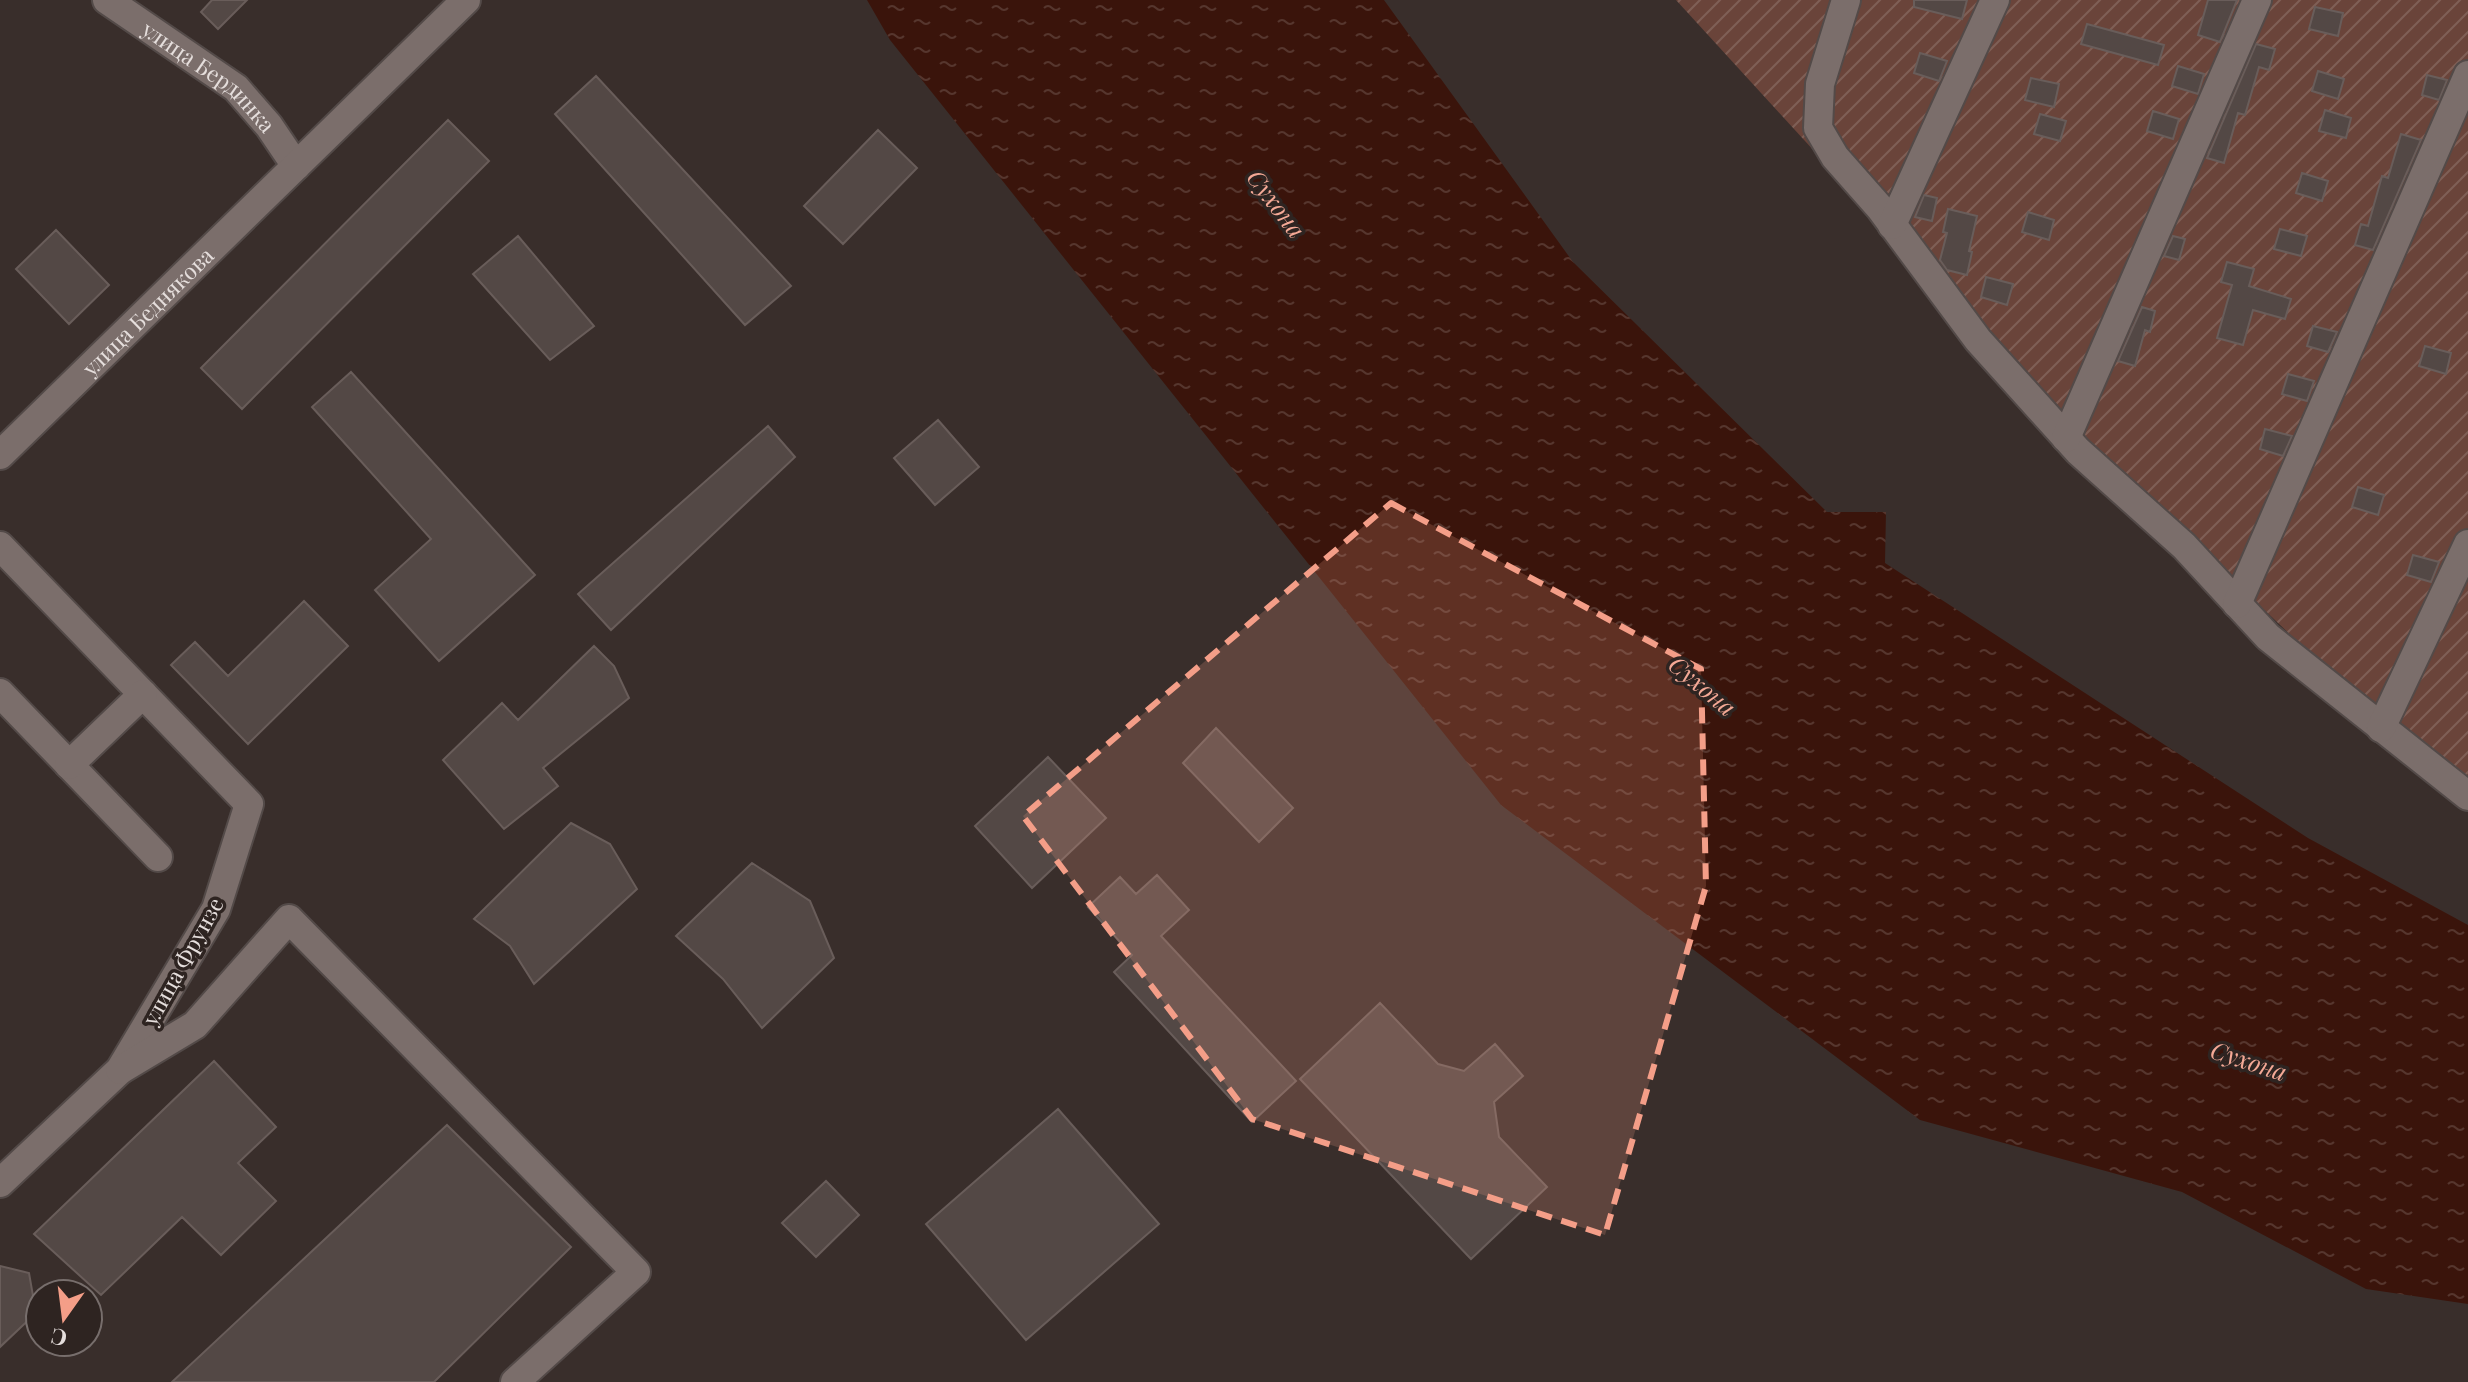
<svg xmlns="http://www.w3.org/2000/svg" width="2468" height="1382" font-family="'Playfair Display',serif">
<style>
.garden{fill:url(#garden-furrows)}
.water{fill:url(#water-ripples)}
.building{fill:#534845;stroke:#695d5a;stroke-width:2}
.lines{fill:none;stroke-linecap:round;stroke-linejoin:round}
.minor-casing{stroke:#534a48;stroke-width:32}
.minor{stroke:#7b6e6b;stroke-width:28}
.marked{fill:#f49e88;fill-opacity:0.2;stroke:#f49e88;stroke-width:6;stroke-dasharray:16 10;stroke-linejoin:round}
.labels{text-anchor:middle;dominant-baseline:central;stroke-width:7;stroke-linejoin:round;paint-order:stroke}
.street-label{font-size:22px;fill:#e5dedc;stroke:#2e2421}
.water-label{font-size:24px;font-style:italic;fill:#f4a996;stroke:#2e2421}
</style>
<defs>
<pattern id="garden-furrows" width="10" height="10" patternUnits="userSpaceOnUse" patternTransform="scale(2)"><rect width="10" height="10" fill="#6a443a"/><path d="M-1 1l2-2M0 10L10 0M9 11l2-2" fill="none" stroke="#7f5f56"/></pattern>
<pattern id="water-ripples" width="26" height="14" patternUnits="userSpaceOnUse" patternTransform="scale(2)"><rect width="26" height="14" fill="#3a140b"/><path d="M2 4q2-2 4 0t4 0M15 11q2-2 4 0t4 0" fill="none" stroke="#56362e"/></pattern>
</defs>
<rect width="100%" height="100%" fill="#392e2b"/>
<path class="garden" d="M 1676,0 L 2468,0 L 2468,780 L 2300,644 L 2030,387 Z"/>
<path class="water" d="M 867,0 L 1384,0 L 1573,262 L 1827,512 L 1886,512 L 1885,563 L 2308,838 L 2468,925 L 2468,1304 L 2366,1289 L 2182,1192 L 1920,1120 L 1501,805 L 890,40 Z"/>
<path class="building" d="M 212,0 L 247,0 L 218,29 L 201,12 Z
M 1914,0 L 1967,0 L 1962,19 L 1914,7 Z
M 2208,0 L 2237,0 L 2220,42 L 2198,35 Z
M 2315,7 L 2343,13 L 2338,36 L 2309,29 Z
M 2087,24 L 2164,45 L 2158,65 L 2081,44 Z
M 2256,44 L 2275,49 L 2269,70 L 2259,67 L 2245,115 L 2238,113 L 2224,163 L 2207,158 Z
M 1920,53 L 1947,61 L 1939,81 L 1914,73 Z
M 2178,66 L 2204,74 L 2198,94 L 2172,86 Z
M 2318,71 L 2344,79 L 2338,99 L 2312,91 Z
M 2427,75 L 2447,80 L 2439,100 L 2422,95 Z
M 596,76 L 791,286 L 745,325 L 555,114 Z
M 2031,78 L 2059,84 L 2054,107 L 2025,100 Z
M 2325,110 L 2351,118 L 2346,138 L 2319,131 Z
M 2153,111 L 2179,119 L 2173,139 L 2147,131 Z
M 2040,114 L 2066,121 L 2060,141 L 2034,134 Z
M 448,120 L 489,161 L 242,409 L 201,368 Z
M 878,130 L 917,168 L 843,244 L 804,206 Z
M 2401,134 L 2421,140 L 2373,250 L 2355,245 L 2361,224 L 2368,226 L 2382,176 L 2388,178 Z
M 2302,173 L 2328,181 L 2322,201 L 2296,193 Z
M 1924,195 L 1937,198 L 1932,221 L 1915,217 Z
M 1948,209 L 1977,216 L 1969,251 L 1972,252 L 1967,275 L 1947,270 L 1940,260 L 1947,233 L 1943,232 Z
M 2028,212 L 2054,220 L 2049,240 L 2022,232 Z
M 2280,229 L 2307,236 L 2301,256 L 2274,249 Z
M 56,230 L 109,285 L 69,324 L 16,269 Z
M 518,236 L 594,326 L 550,360 L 473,274 Z
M 2173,236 L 2185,239 L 2179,260 L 2164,256 Z
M 2227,262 L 2254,269 L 2249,286 L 2291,299 L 2285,319 L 2253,310 L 2243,345 L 2217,338 L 2232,285 L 2221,282 Z
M 1986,277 L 2013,284 L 2007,305 L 1981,297 Z
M 2142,307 L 2155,311 L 2150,332 L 2145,330 L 2135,366 L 2118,361 Z
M 2313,326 L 2337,332 L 2328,352 L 2307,346 Z
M 2425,346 L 2451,353 L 2446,374 L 2419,366 Z
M 351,372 L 535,575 L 439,661 L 375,590 L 431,539 L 312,407 Z
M 2288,374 L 2314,381 L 2307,401 L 2282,394 Z
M 938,420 L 979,467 L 935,505 L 894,458 Z
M 768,426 L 795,457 L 611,630 L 578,594 Z
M 2265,429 L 2292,436 L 2283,456 L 2260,449 Z
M 2358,487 L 2384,495 L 2378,515 L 2352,507 Z
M 2413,555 L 2439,562 L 2431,582 L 2407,575 Z
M 304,601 L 348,646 L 248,744 L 171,665 L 195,642 L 228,676 Z
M 594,646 L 614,666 L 629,698 L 543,768 L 558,786 L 504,829 L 443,760 L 502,703 L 518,720 Z
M 1216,728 L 1293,808 L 1259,842 L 1183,763 Z
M 1048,757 L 1106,818 L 1032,888 L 975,826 Z
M 571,823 L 610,844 L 637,889 L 534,984 L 510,946 L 474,919 Z
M 752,863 L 810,901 L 834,958 L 762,1028 L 723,979 L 676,936 Z
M 1157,875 L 1189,910 L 1161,936 L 1296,1081 L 1252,1122 L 1114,972 L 1132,955 L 1088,907 L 1120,877 L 1136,894 Z
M 1380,1003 L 1438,1064 L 1464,1071 L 1495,1044 L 1523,1076 L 1494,1102 L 1499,1137 L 1547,1187 L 1471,1259 L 1300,1079 Z
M 214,1061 L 276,1127 L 238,1163 L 276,1201 L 221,1255 L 182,1217 L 101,1295 L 34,1234 Z
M 1058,1109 L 1159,1224 L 1026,1340 L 926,1224 Z
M 447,1125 L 571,1247 L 434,1382 L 172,1382 Z
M 826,1181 L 859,1215 L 816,1257 L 782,1223 Z
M 0,1266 L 29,1273 L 36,1313 L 0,1347 Z"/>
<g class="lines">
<defs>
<g id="minor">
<path id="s1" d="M 107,0 L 236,88 L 269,126 L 296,166"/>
<path d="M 1846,0 L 1820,84 L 1818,128 L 1835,157 L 1880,208 L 1978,340 L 2078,451 L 2184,546 L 2268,637 L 2468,796"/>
<path d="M 1892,225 L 1995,0"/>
<path d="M 2066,438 L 2257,0"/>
<path id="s2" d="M 0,455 L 466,0"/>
<path d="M 0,546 L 249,804 L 216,909 L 120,1070 L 0,1183"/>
<path d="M 2237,604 L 2468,75"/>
<path d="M 0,693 L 158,857"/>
<path d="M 2381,728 L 2468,544"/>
<path d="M 69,765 L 143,694"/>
<path d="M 120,1070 L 195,1025 L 289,919 L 636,1272 L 515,1382"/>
</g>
</defs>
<use href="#minor" class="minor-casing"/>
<use href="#minor" class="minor"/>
</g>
<path class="marked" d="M 1391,503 L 1701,669 L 1706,886 L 1605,1235 L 1252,1119 L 1023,816 Z"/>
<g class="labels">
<g class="street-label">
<text stroke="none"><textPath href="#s1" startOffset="128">улица Бердинка</textPath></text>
<text stroke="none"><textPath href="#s2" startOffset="206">улица Беднякова</textPath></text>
<text transform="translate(182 961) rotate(-61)">улица Фрунзе</text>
</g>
<g class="water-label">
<text transform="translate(1277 203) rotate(53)">Сухона</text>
<text transform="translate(1703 685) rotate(40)">Сухона</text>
<text transform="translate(2249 1060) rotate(18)">Сухона</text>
</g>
</g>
<g transform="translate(64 1318) rotate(194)"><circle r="38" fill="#2e2421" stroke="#776e6c" stroke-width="2"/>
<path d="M0-6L14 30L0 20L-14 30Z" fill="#f49e88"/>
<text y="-12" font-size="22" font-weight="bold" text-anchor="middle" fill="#e5dedc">С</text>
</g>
</svg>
